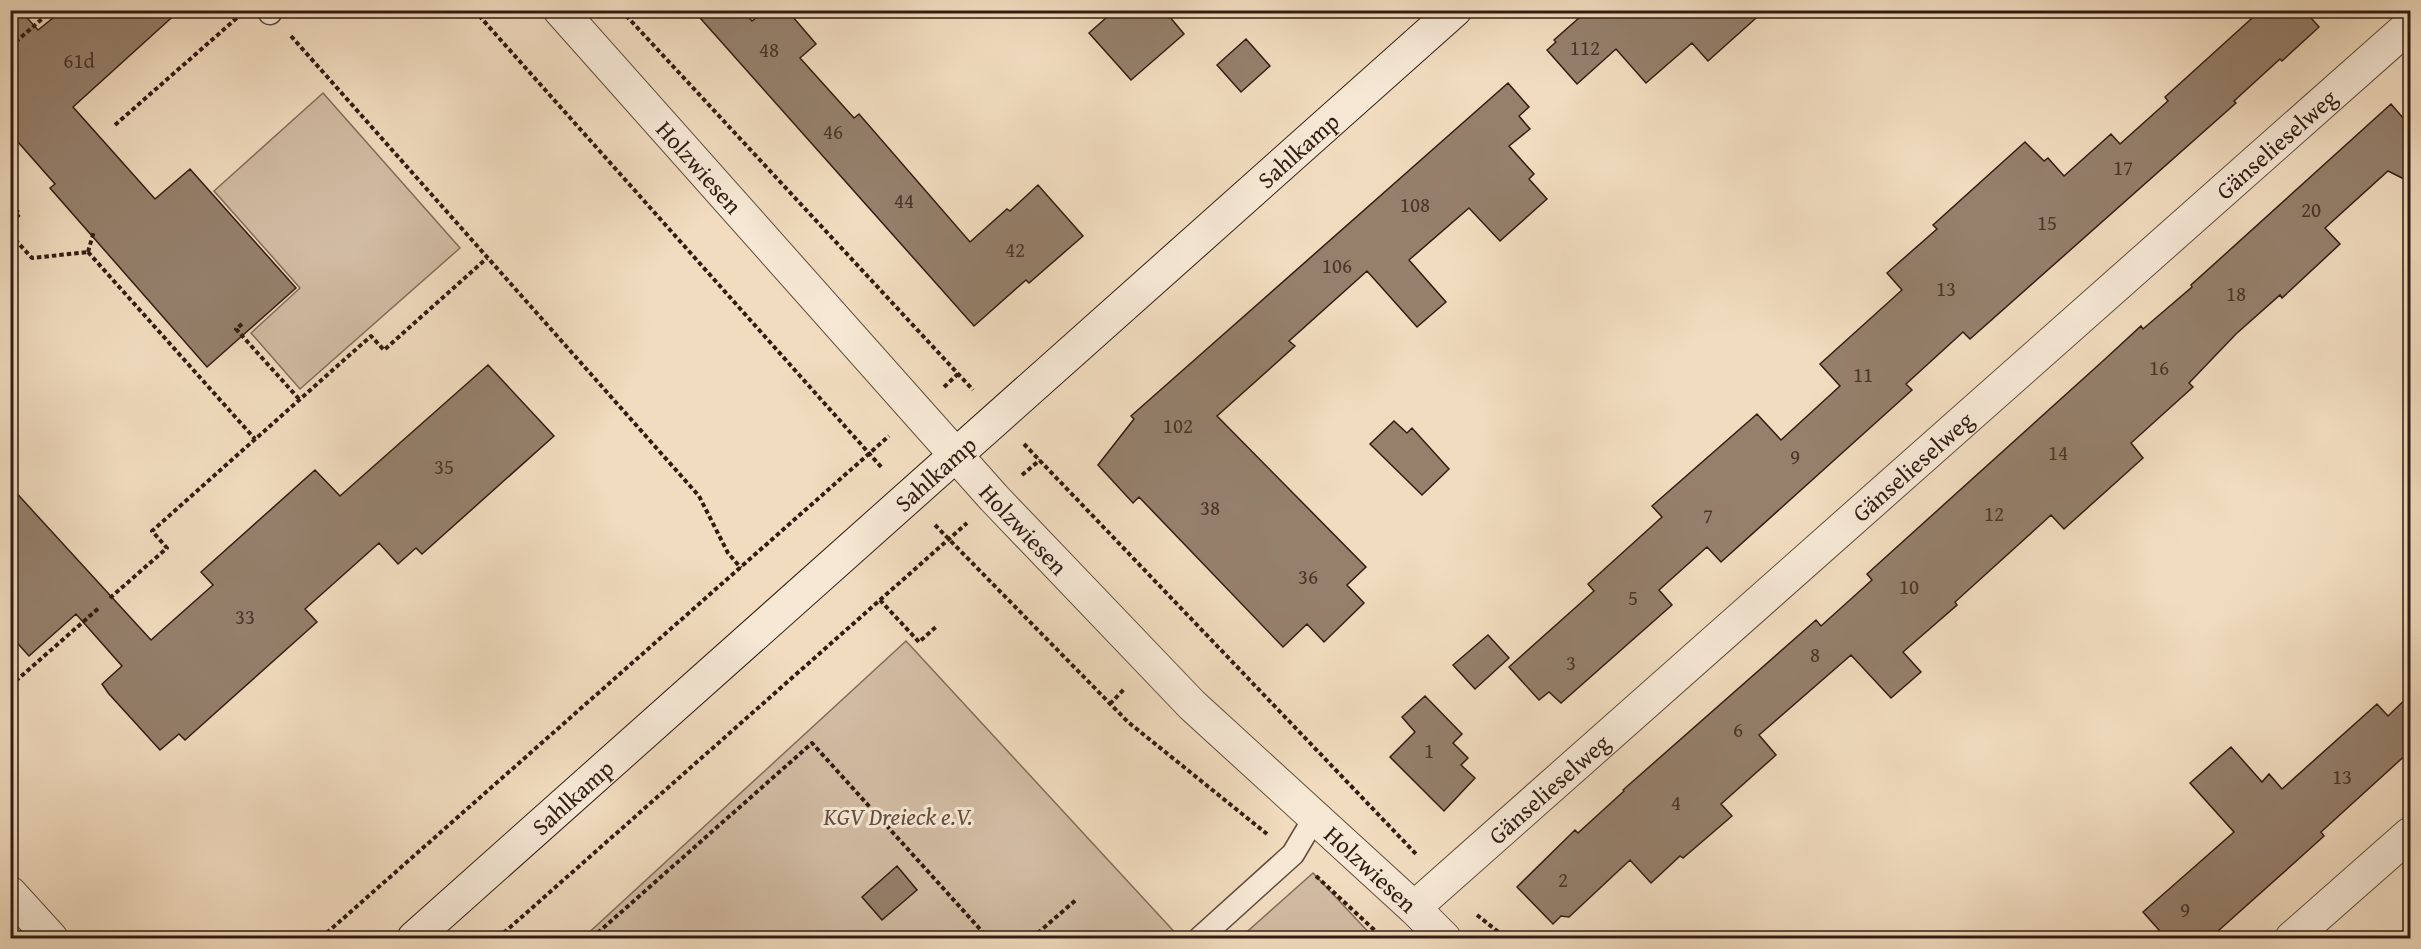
<svg xmlns="http://www.w3.org/2000/svg" width="2421" height="949" font-family="'Gentium Book Plus',serif">
<style>
.green{fill:#d1bba2;stroke:#826c5a;stroke-width:1.5}
.building{fill:#95806c;stroke:#321c12;stroke-width:1.5}
.lines{fill:none;stroke-linecap:round;stroke-linejoin:round}
.lane-casing{stroke:#624c3d;stroke-width:25}
.street-casing{stroke:#624c3d;stroke-width:35}
.secondary-casing{stroke:#321c12;stroke-width:35}
.path{stroke:#321c12;stroke-width:4;stroke-dasharray:4.5 3;stroke-linecap:butt}
.lane{stroke:#f6e8d5;stroke-width:22}
.street{stroke:#f6e8d5;stroke-width:33}
.secondary{stroke:#f6e8d5;stroke-width:33}
.labels{text-anchor:middle;dominant-baseline:central;stroke-width:6;stroke-linejoin:round;paint-order:stroke}
.number-label{font-size:21px;fill:#4b3528}
.street-label{font-size:24px;fill:#321c12;stroke:#f6e8d5}
.park-label{font-size:24px;font-style:italic;fill:#624c3d;stroke:#f6e8d5}
</style>
<rect width="100%" height="100%" fill="#f1dcbf"/>
<filter id="stains"><feTurbulence type="fractalNoise" baseFrequency=".00333" numOctaves="4"/><feColorMatrix values="0 0 0 0 .2 0 0 0 0 .09 0 0 0 0 .02 0 0 0 .5 -.17"/></filter>
<radialGradient id="worn" r=".72"><stop offset=".6" stop-color="#630" stop-opacity="0"/><stop offset="1" stop-color="#630" stop-opacity=".3"/></radialGradient>
<path class="green" d="M 323,93 L 460,248 L 300,389 L 251,333 L 300,288 L 214,191 Z
M 906,641 L 1180,938 L 583,938 Z
M 1313,873 L 1374,938 L 1240,938 Z"/>
<path class="building" d="M 10,10 L 20,10 L 38,30 L 63,10 L 180,10 L 73,107 L 155,199 L 190,169 L 296,288 L 207,367 L 50,188 L 55,184 L 10,133 Z
M 693,10 L 742,10 L 752,21 L 766,10 L 787,10 L 816,44 L 800,58 L 854,118 L 859,114 L 970,242 L 1007,209 L 1010,211 L 1038,185 L 1083,236 L 1029,283 L 1026,280 L 974,326 Z
M 1115,10 L 1164,10 L 1184,34 L 1131,80 L 1089,33 Z
M 1588,10 L 1765,10 L 1708,61 L 1692,43 L 1646,83 L 1616,49 L 1577,84 L 1547,50 L 1556,42 L 1554,40 Z
M 2261,10 L 2304,10 L 2319,27 L 2282,61 L 2280,59 L 2234,101 L 2236,103 L 1970,339 L 1963,332 L 1906,384 L 1912,390 L 1721,562 L 1707,547 L 1659,590 L 1672,605 L 1561,703 L 1549,692 L 1539,700 L 1509,667 L 1594,591 L 1588,584 L 1662,517 L 1652,506 L 1757,414 L 1781,440 L 1840,386 L 1820,364 L 1902,290 L 1887,273 L 1937,229 L 1933,225 L 2025,142 L 2044,161 L 2048,158 L 2064,176 L 2111,134 L 2120,144 L 2168,101 L 2165,97 Z
M 1246,39 L 1270,66 L 1241,92 L 1217,65 Z
M 1508,83 L 1529,107 L 1519,116 L 1530,129 L 1509,146 L 1534,174 L 1529,179 L 1547,199 L 1500,241 L 1469,208 L 1409,260 L 1446,302 L 1417,327 L 1367,271 L 1289,341 L 1295,346 L 1217,416 L 1366,567 L 1347,585 L 1364,603 L 1324,642 L 1307,624 L 1283,647 L 1139,497 L 1133,503 L 1098,465 L 1134,419 L 1131,416 Z
M 2391,104 L 2410,126 L 2410,182 L 2388,171 L 2325,228 L 2340,244 L 2282,298 L 2280,295 L 2236,334 L 2189,383 L 2193,387 L 2131,443 L 2143,458 L 2064,529 L 2051,515 L 1955,602 L 1957,605 L 1903,652 L 1921,672 L 1891,698 L 1851,655 L 1759,735 L 1776,755 L 1721,804 L 1732,816 L 1683,858 L 1680,856 L 1651,883 L 1630,860 L 1569,917 L 1561,916 L 1553,924 L 1517,887 L 1575,830 L 1578,833 L 1624,791 L 1623,790 L 1816,620 L 1821,626 L 1872,580 L 1867,574 L 2104,360 L 2141,326 L 2143,329 L 2192,287 L 2191,285 Z
M 488,365 L 554,436 L 422,554 L 416,548 L 398,564 L 379,543 L 305,609 L 317,622 L 185,740 L 179,734 L 160,750 L 109,694 L 102,684 L 122,666 L 76,614 L 29,656 L 10,635 L 10,486 L 151,640 L 213,585 L 201,572 L 315,470 L 340,496 Z
M 1394,421 L 1407,433 L 1412,428 L 1449,469 L 1422,495 L 1370,444 Z
M 1488,635 L 1509,658 L 1475,689 L 1453,665 Z
M 2410,695 L 2410,751 L 2321,832 L 2324,836 L 2303,855 L 2209,939 L 2167,939 L 2143,912 L 2234,832 L 2190,783 L 2231,747 L 2262,782 L 2269,774 L 2282,789 L 2377,704 L 2388,716 Z
M 1425,696 L 1462,734 L 1453,743 L 1468,758 L 1461,765 L 1475,778 L 1444,811 L 1390,757 L 1415,732 L 1402,717 Z
M 897,866 L 917,890 L 882,920 L 862,897 Z"/>
<g class="lines">
<defs>
<path id="lane" d="M 270,13 L 272,10
M 1200,938 L 1293,854 L 1315,817"/>
<g id="street">
<path id="s1" d="M 560,10 L 994,498 L 1192,705 L 1414,908 L 1444,938"/>
<path d="M 10,893 L 51,938"/>
<path id="s2" d="M 1414,908 L 2410,25"/>
<path d="M 2292,938 L 2410,834"/>
</g>
<g id="secondary">
<path id="s3" d="M 414,938 L 1455,10"/>
</g>
</defs>
<use href="#lane" class="lane-casing"/>
<use href="#street" class="street-casing"/>
<use href="#secondary" class="secondary-casing"/>
<path class="path" d="M 474,10 L 883,469
M 621,10 L 973,390
M 291,36 L 699,496 L 728,553 L 741,568
M 10,47 L 52,10
M 115,125 L 238,17
M 10,204 L 20,214 L 10,223
M 10,234 L 32,258 L 88,252
M 88,252 L 255,439
M 88,252 L 94,231
M 242,324 L 236,329 L 299,399
M 944,387 L 958,374
M 1024,444 L 1417,855
M 1022,475 L 1040,460
M 935,525 L 1128,722 L 1267,834
M 110,598 L 167,548 L 152,531 L 371,336 L 384,350 L 487,258
M 880,600 L 919,642 L 937,626
M 10,686 L 100,607
M 1110,704 L 1125,688
M 1316,876 L 1383,938
M 1477,915 L 1506,938
M 321,938 L 889,436
M 498,938 L 967,523
M 592,938 L 812,743 L 988,938
M 1032,938 L 1077,899"/>
<use href="#lane" class="lane"/>
<use href="#street" class="street"/>
<use href="#secondary" class="secondary"/>
</g>
<g class="labels">
<g class="number-label">
<text x="1585" y="47">112</text>
<text x="769" y="49">48</text>
<text x="79" y="60">61d</text>
<text x="833" y="131">46</text>
<text x="2123" y="167">17</text>
<text x="904" y="200">44</text>
<text x="1415" y="204">108</text>
<text x="2311" y="209">20</text>
<text x="2047" y="222">15</text>
<text x="1015" y="249">42</text>
<text x="1337" y="265">106</text>
<text x="1946" y="288">13</text>
<text x="2236" y="293">18</text>
<text x="2159" y="367">16</text>
<text x="1863" y="374">11</text>
<text x="1178" y="425">102</text>
<text x="2058" y="452">14</text>
<text x="1795" y="456">9</text>
<text x="444" y="466">35</text>
<text x="1210" y="507">38</text>
<text x="1994" y="513">12</text>
<text x="1708" y="515">7</text>
<text x="1308" y="576">36</text>
<text x="1909" y="586">10</text>
<text x="1633" y="597">5</text>
<text x="245" y="616">33</text>
<text x="1815" y="654">8</text>
<text x="1571" y="662">3</text>
<text x="1738" y="729">6</text>
<text x="1429" y="750">1</text>
<text x="2342" y="776">13</text>
<text x="1676" y="802">4</text>
<text x="1563" y="879">2</text>
<text x="2185" y="909">9</text>
</g>
<g class="street-label">
<text stroke="none"><textPath href="#s2" startOffset="1152">Gänselieselweg</textPath></text>
<text stroke="none"><textPath href="#s3" startOffset="1184">Sahlkamp</textPath></text>
<text stroke="none"><textPath href="#s1" startOffset="210">Holzwiesen</textPath></text>
<text stroke="none"><textPath href="#s2" startOffset="666">Gänselieselweg</textPath></text>
<text stroke="none"><textPath href="#s3" startOffset="698">Sahlkamp</textPath></text>
<text stroke="none"><textPath href="#s1" startOffset="696">Holzwiesen</textPath></text>
<text stroke="none"><textPath href="#s2" startOffset="180">Gänselieselweg</textPath></text>
<text stroke="none"><textPath href="#s3" startOffset="212">Sahlkamp</textPath></text>
<text stroke="none"><textPath href="#s1" startOffset="1182">Holzwiesen</textPath></text>
</g>
<g class="park-label">
<text x="898" y="816">KGV Dreieck e.V.</text>
</g>
</g>
<rect width="2421" height="949" fill="none" stroke="#f1dcbf" stroke-width="36"/>
<rect x="12" y="12" width="2397" height="925" fill="none" stroke="#321c12" stroke-width="3"/>
<rect x="18" y="18" width="2385" height="913" fill="none" stroke="#321c12" stroke-width="1.5"/>
<rect width="100%" height="100%" filter="url(#stains)"/>
<rect width="100%" height="100%" fill="url(#worn)"/>
</svg>
